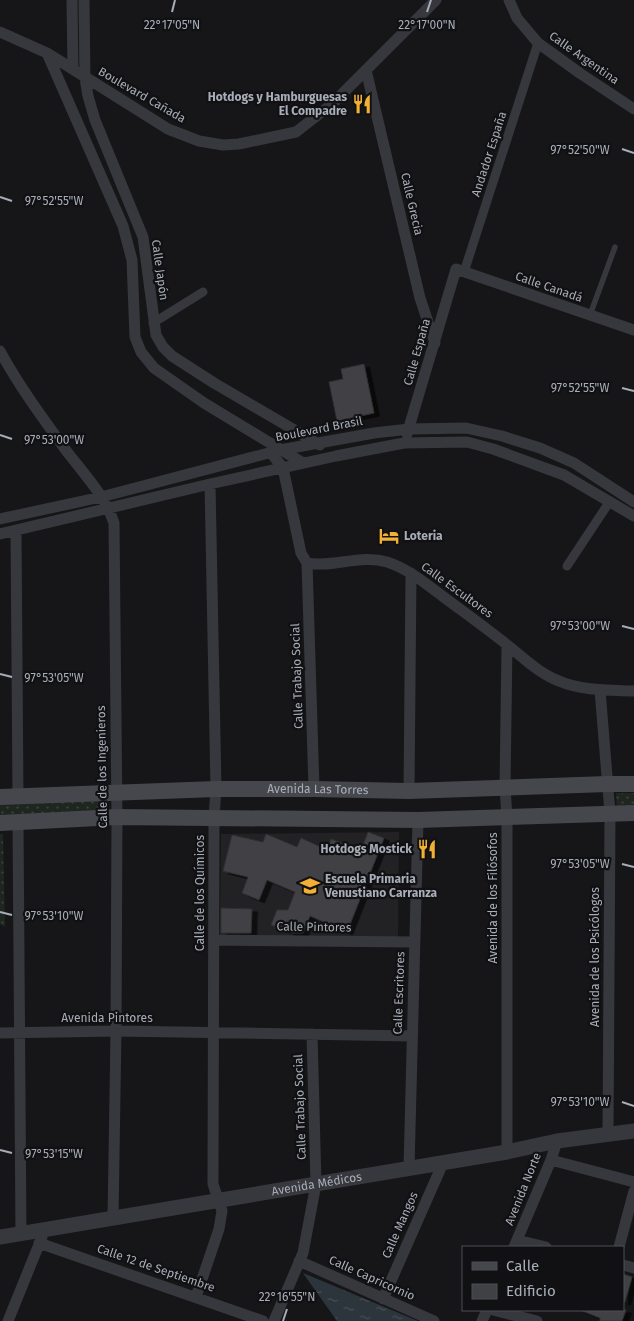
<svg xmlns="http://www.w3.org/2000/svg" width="634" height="1321" font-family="'Fira Sans',sans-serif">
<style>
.built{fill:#222225}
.park{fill:url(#park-dots)}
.water{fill:url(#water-ripples)}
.building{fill:#404145;stroke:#303034;filter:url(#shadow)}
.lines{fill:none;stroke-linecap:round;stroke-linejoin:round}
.service{stroke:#37383d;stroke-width:5.5}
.pedestrian{stroke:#37383d;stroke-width:9}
.minor{stroke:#37383d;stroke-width:11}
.tertiary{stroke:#37383d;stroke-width:15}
.secondary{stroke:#45474d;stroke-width:16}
.ticks{fill:none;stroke:#a8adb8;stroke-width:2}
.labels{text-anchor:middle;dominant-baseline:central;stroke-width:4.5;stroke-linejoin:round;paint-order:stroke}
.street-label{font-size:12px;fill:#a8adb8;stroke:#111113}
.poi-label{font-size:12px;font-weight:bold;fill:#a8adb8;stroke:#111113;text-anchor:end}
.ticks-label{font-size:12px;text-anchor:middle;fill:#a8adb8;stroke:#111113;stroke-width:4.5;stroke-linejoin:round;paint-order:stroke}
</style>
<defs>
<pattern id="park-dots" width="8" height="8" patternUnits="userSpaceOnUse" patternTransform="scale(1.25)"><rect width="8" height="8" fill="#1e261f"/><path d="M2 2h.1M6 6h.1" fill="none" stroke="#3c433d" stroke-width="1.8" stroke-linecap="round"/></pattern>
<pattern id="water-ripples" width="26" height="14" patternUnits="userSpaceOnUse" patternTransform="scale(1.25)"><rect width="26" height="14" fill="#2c353c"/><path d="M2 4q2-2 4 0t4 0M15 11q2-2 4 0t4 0" fill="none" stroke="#485056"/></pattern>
<filter id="shadow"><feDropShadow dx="5.5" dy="3" stdDeviation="0" flood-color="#0009"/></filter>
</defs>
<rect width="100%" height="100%" fill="#161618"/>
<path class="built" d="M 399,832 L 398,937 L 220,937 L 221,834 Z"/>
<path class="park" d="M 616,793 L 634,793 L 634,811 L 617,811 Z
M 103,799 L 102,815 L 0,817 L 0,802 Z
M 0,834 L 3,834 L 5,927 L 0,924 Z"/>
<path class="water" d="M 303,1273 L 418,1321 L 337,1321 Z"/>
<path class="building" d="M 364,364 L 374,413 L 337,421 L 329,382 L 343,379 L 341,369 Z
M 368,832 L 384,838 L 347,932 L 310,916 L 303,933 L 292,933 L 271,925 L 277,910 L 288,910 L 295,892 L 267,880 L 259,900 L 242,893 L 248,877 L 223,871 L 232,835 L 263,842 L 266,834 L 297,847 L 301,838 L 327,850 L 331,839 L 361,851 Z
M 221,908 L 252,909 L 251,933 L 221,933 Z
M 623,1274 L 632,1277 L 625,1302 L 623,1302 Z
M 580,1310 L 626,1310 L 622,1321 L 600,1321 L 600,1318 Z"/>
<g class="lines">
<path class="service" d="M 590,315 L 615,247"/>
<path class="pedestrian" d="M 464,272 L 538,43
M 153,323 L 203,292
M 567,566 L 610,501"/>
<path class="minor" d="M 72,0 L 73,69
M 84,0 L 85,78 L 88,96 L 95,120 L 143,237 L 156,335 L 163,347 L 172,356 L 214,383 L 320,445
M 509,0 L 517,18 L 538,43 L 581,74 L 634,109
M 0,32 L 47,53 L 168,129 L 199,141 L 223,145 L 239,144 L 296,132 L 332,104 L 436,0
M 47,53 L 123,226 L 132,260 L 135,337 L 141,352 L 154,368 L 204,403 L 303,463
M 366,70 L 420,298 L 435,343
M 0,351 C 19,386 44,420 68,453 C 85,475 105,496 114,523 L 117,817 L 116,1031 L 113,1218
M 407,434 L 456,269 L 634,330
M 271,453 L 283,468 L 301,553 L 307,563 C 334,568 360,554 387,562 C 409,569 427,585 445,598 C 465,613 486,628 506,644 C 523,657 538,673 559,681 C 582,691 609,690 634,691
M 0,519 L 101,497 L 280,450 L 374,433 L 409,429 L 466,428 L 502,436 L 540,448 L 574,463 L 634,502
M 16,531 L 18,797
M 0,534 L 210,484 L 336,456 L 404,443 L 467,442 L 493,449 L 564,475 L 634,516
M 307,563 L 314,789
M 600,690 L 610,813 L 608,1135
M 409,791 L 411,573
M 18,822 L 21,1234
M 214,940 L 414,942
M 0,1033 L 116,1031 L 412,1036
M 507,1152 L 507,817 L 505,788 L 507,645
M 551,1160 L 634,1182
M 409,1168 L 418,820
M 517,1240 L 546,1247
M 39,1243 L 263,1321
M 514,1247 L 551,1160 L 557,1141
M 619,1247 L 634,1191
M 299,1261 L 434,1321
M 623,1265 L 634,1268
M 196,1297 L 219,1229 L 222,1211 L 213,1184 L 214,817 L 216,789 L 210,484
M 383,1299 L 443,1163
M 493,1310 L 537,1321
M 8,1321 L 42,1237
M 274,1321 L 303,1253 L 316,1184 L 312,1034
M 482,1321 L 487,1310"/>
<path class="tertiary" id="s1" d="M 0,1237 L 507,1152 L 557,1141 L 634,1131"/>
<g class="secondary">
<path id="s2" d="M 0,797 L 216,789 L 314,789 L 409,791 L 607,784 L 634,784"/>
<path d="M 0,823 L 117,817 L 418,820 L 634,813"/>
</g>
</g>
<path class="ticks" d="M 172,12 L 175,0M 427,12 L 431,0M 622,149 L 634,153M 0,197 L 12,201M 622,388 L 634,391M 0,435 L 12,439M 622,626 L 634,629M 0,674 L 12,677M 622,864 L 634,867M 0,912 L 12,915M 622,1102 L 634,1106M 0,1150 L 12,1153M 283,1321 L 287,1309"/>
<defs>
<symbol id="restaurant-bare" viewBox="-9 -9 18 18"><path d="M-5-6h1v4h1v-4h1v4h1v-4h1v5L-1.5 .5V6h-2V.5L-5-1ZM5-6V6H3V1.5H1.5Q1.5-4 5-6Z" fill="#f2b134" stroke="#111113" stroke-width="2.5" paint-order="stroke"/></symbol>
<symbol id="hotel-bare" viewBox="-9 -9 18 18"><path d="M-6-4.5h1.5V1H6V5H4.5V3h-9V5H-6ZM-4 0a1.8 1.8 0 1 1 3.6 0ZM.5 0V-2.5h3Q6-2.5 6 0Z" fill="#f2b134" stroke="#111113" stroke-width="2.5" paint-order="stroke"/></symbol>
<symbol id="school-bare" viewBox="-9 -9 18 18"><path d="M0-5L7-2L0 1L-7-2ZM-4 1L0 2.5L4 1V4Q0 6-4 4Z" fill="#f2b134" stroke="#111113" stroke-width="2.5" paint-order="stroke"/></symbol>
</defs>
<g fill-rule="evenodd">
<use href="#restaurant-bare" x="348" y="90" width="28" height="28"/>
<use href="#hotel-bare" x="375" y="522" width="28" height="28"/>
<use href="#restaurant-bare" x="413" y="835" width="28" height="28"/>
<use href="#school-bare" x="296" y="872" width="28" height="28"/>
</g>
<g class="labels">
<g class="street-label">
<text transform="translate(584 58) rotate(35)">Calle Argentina</text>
<text transform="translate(142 95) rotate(30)">Boulevard Cañada</text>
<text transform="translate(489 154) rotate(-72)">Andador España</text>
<text transform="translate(412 204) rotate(77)">Calle Grecia</text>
<text transform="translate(160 270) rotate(82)">Calle Japón</text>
<text transform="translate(549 287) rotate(19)">Calle Canadá</text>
<text transform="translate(417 352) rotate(-74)">Calle España</text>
<text transform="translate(319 429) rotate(-11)">Boulevard Brasil</text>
<text transform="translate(457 590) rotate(36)">Calle Escultores</text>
<text transform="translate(297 676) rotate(-92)">Calle Trabajo Social</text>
<text transform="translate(102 767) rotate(-91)">Calle de los Ingenieros</text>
<text stroke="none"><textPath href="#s2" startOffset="318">Avenida Las Torres</textPath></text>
<text transform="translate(200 893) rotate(-90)">Calle de los Químicos</text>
<text transform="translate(493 898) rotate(-90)">Avenida de los Filósofos</text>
<text transform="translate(314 927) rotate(1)">Calle Pintores</text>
<text transform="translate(595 957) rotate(-90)">Avenida de los Psicólogos</text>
<text transform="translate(399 993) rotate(-88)">Calle Escritores</text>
<text x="107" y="1018">Avenida Pintores</text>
<text transform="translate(300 1107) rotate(-92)">Calle Trabajo Social</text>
<text stroke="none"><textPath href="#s1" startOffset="321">Avenida Médicos</textPath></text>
<text transform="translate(523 1189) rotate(-68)">Avenida Norte</text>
<text transform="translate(400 1225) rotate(-66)">Calle Mangos</text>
<text transform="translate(156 1268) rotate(19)">Calle 12 de Septiembre</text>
<text transform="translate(372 1278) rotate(24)">Calle Capricornio</text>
</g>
<g class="poi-label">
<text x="347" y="97">Hotdogs y Hamburguesas<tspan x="347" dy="14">El Compadre</tspan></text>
<text x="404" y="536" text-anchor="start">Loteria</text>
<text x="412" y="849">Hotdogs Mostick</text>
<text x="325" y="879" text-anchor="start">Escuela Primaria<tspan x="325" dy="14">Venustiano Carranza</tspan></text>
</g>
</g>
<g class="ticks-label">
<text x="172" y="29">22°17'05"N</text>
<text x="427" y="29">22°17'00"N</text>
<text x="580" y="154">97°52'50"W</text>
<text x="54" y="205">97°52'55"W</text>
<text x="580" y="392">97°52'55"W</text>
<text x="54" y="444">97°53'00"W</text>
<text x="580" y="630">97°53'00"W</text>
<text x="54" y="682">97°53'05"W</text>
<text x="580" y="868">97°53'05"W</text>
<text x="54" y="920">97°53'10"W</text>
<text x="580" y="1106">97°53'10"W</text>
<text x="54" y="1158">97°53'15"W</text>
<text x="287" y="1301">22°16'55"N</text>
</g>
<rect x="462" y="1246" width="162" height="65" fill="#111113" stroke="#4d4f55"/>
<rect x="472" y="1262" width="25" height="8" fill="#45474d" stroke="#4d4f55"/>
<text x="506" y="1271" font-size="15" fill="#a8adb8">Calle</text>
<rect x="472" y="1284" width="25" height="15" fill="#404145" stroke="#4d4f55"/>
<text x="506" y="1296" font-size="15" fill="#a8adb8">Edificio</text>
</svg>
